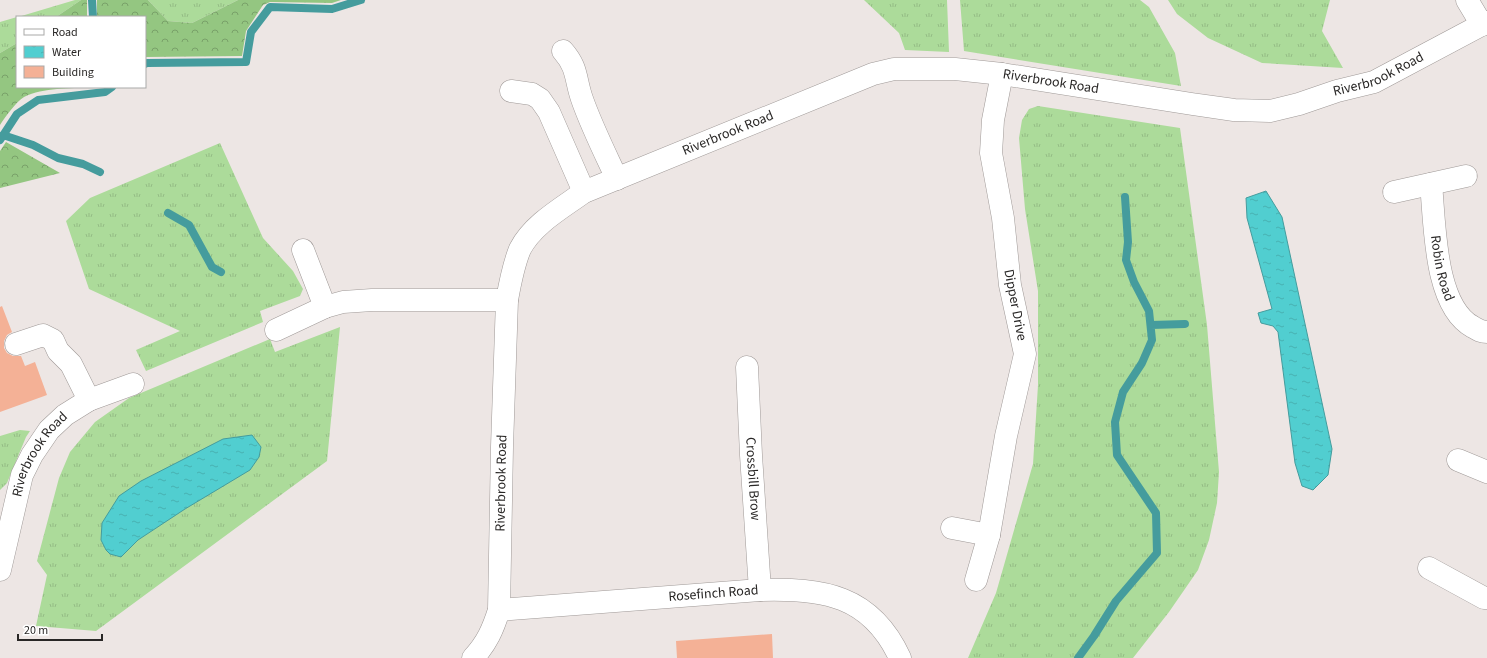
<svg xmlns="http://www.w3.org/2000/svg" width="1487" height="658" font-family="'Source Sans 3',sans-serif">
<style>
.grass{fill:url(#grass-tufts)}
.forest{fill:url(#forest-crowns)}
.water{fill:url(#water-ripples);stroke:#459c9d}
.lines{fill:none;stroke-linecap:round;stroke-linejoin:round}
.stream{stroke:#459c9d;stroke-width:8}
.building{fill:#f4b196}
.street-casing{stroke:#9f9997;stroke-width:23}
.street{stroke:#fff;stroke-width:22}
.labels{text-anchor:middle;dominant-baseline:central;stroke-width:3;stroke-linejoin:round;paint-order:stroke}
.street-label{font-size:14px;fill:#292726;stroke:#fff}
</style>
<defs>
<pattern id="grass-tufts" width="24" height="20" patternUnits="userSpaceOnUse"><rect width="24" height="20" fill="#acdb9a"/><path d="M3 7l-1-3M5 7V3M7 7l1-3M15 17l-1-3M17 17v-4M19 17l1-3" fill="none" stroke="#94bc85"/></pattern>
<pattern id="forest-crowns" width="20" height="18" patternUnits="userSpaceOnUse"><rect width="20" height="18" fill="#94c681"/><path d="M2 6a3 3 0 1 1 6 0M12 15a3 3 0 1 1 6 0" fill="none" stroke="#79a169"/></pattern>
<pattern id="water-ripples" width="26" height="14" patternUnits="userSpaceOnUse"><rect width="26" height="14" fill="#51ced0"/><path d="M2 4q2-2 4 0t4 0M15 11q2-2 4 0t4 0" fill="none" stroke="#47b1b2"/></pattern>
</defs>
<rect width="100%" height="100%" fill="#ede6e4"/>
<path class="grass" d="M 75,0 L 81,0 L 56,17 L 18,17 Z
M 148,0 L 238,0 L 192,23 L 168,21 Z
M 864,0 L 947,0 L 949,52 L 905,50 L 899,33 Z
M 960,0 L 1140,0 L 1149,7 L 1175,53 L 1181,86 L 964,51 Z
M 1168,0 L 1330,0 L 1322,31 L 1343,68 L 1262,63 L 1208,38 L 1177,14 Z
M 17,17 L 17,43 L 0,53 L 0,22 Z
M 1038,106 L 1180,128 L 1207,325 L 1219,472 L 1217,503 L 1209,540 L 1198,570 L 1169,612 L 1133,658 L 968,658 L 996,593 L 1033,464 L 1038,385 L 1038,291 L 1025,209 L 1019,138 L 1022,120 L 1029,109 Z
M 220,143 L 263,238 L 293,271 L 303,289 L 300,296 L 260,311 L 263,322 L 146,371 L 136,350 L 180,331 L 89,289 L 66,221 L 90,198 Z
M 340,327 L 327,461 L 96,631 L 36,626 L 47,575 L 37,561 L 59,478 L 70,452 L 95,422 L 129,398 L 270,339 L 275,352 Z
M 20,430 L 30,431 L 26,437 L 7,483 L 0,490 L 0,436 Z"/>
<path class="forest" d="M 81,0 L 87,0 L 87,17 L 56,17 Z
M 97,0 L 148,0 L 168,21 L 192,23 L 238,0 L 341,0 L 332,3 L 270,2 L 263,5 L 246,31 L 242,56 L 145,57 L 145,17 L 97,17 Z
M 17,43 L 17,87 L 91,87 C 70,89 44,87 24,97 C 16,102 5,117 0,125 L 0,53 Z
M 6,142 L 60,173 L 0,188 L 0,151 Z"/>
<path class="water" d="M 1266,191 L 1282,217 L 1332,449 L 1328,475 L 1313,490 L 1302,486 L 1295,463 L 1278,332 L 1273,326 L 1261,323 L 1258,313 L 1272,309 L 1247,218 L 1246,198 Z
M 252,435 L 261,447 L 259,457 L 250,470 L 185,509 L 138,540 L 121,557 L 110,554 L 106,550 L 101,540 L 102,523 L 119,496 L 141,481 L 223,439 Z"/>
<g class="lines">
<path class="stream" d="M 92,0 L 93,17
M 145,64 L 147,63 L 246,62 L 251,32 L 270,7 L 332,9 L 361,0
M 3,135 L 33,145 L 58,158 L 83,164 L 100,172
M 0,140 L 17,114 L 38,100 L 105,92 L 112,87
M 168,213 L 189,225 L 212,267 L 221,272
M 1151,325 L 1185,324
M 1078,658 L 1094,636 L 1116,601 L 1157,553 L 1156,513 L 1117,455 L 1115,422 L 1123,392 L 1142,363 L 1152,340 L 1149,311 L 1134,282 L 1126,260 L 1128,242 L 1125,197"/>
</g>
<path class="building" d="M 2,306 L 12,332 L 7,335 L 4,341 L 4,348 L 7,353 L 13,356 L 21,356 L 25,366 L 35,362 L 47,395 L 0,412 L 0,307 Z
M 772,634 L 773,658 L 677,658 L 676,641 Z"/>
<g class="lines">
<defs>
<g id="street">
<path d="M 1467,0 L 1482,25"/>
<path d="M 563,51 C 578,68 575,79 582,99 C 591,125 605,153 617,179"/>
<path d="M 511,91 L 532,94 L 540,99 L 549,112 L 584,192"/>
<path id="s1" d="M 1431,184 C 1435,224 1434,306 1473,327 C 1478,330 1481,332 1487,332"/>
<path d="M 1394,192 L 1466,176"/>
<path d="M 303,250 L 325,307"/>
<path d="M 276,330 L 325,307 L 343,302 L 372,300 L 507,300"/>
<path d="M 16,344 L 43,335 L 53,340 L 58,351 L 71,364 L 89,400"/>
<path id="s2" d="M 747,367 L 751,455 L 760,590"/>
<path d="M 1458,460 L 1487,472"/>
<path d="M 952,528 L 989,535"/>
<path d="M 1429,568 L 1484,598 L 1487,598"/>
<path id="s3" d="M 0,570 L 22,475 L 32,455 L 49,430 L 65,415 L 89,400 L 133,384"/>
<path d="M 976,580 L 989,535 L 1006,436 L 1025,354 L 1010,285 L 1003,218 L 991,153 L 993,120 L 1002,74"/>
<path id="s4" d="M 499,610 L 760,590 C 823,588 871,595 900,658"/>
<path id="s5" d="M 473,658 C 487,643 493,629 499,610 L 502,447 L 507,300 C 510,283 513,266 520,249 C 533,224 562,208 584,192 L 873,74 L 894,69 L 955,69 L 1002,74 L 1192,104 L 1234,110 L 1270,111 L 1299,104 L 1337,91 L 1374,82 L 1487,22"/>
</g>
</defs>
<use href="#street" class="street-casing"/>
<use href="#street" class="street"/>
</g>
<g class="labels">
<g class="street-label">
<text stroke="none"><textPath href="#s5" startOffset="1332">Riverbrook Road</textPath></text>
<text stroke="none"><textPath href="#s5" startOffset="996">Riverbrook Road</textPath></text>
<text stroke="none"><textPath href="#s5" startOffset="660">Riverbrook Road</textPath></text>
<text stroke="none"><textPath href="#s1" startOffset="85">Robin Road</textPath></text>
<text transform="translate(1015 305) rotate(79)">Dipper Drive</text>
<text stroke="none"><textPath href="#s3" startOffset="124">Riverbrook Road</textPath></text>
<text stroke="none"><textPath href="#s2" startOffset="112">Crossbill Brow</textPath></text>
<text stroke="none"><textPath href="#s5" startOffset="182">Riverbrook Road</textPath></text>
<text stroke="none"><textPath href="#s4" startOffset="215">Rosefinch Road</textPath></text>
</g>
</g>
<rect x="16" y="16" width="130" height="72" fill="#ffffff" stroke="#a9a9a8"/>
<rect x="24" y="29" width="20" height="6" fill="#ffffff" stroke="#a9a9a8"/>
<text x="52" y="36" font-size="12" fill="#292726">Road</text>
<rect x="24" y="46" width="20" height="12" fill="url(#water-ripples)" stroke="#a9a9a8"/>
<text x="52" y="56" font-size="12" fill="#292726">Water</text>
<rect x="24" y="66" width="20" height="12" fill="#f4b196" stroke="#a9a9a8"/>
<text x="52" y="76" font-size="12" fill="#292726">Building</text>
<path d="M18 634v6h84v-6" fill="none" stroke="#292726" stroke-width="2"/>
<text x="24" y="634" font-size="12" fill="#292726" stroke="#ffffff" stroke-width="3" paint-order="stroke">20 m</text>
</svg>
